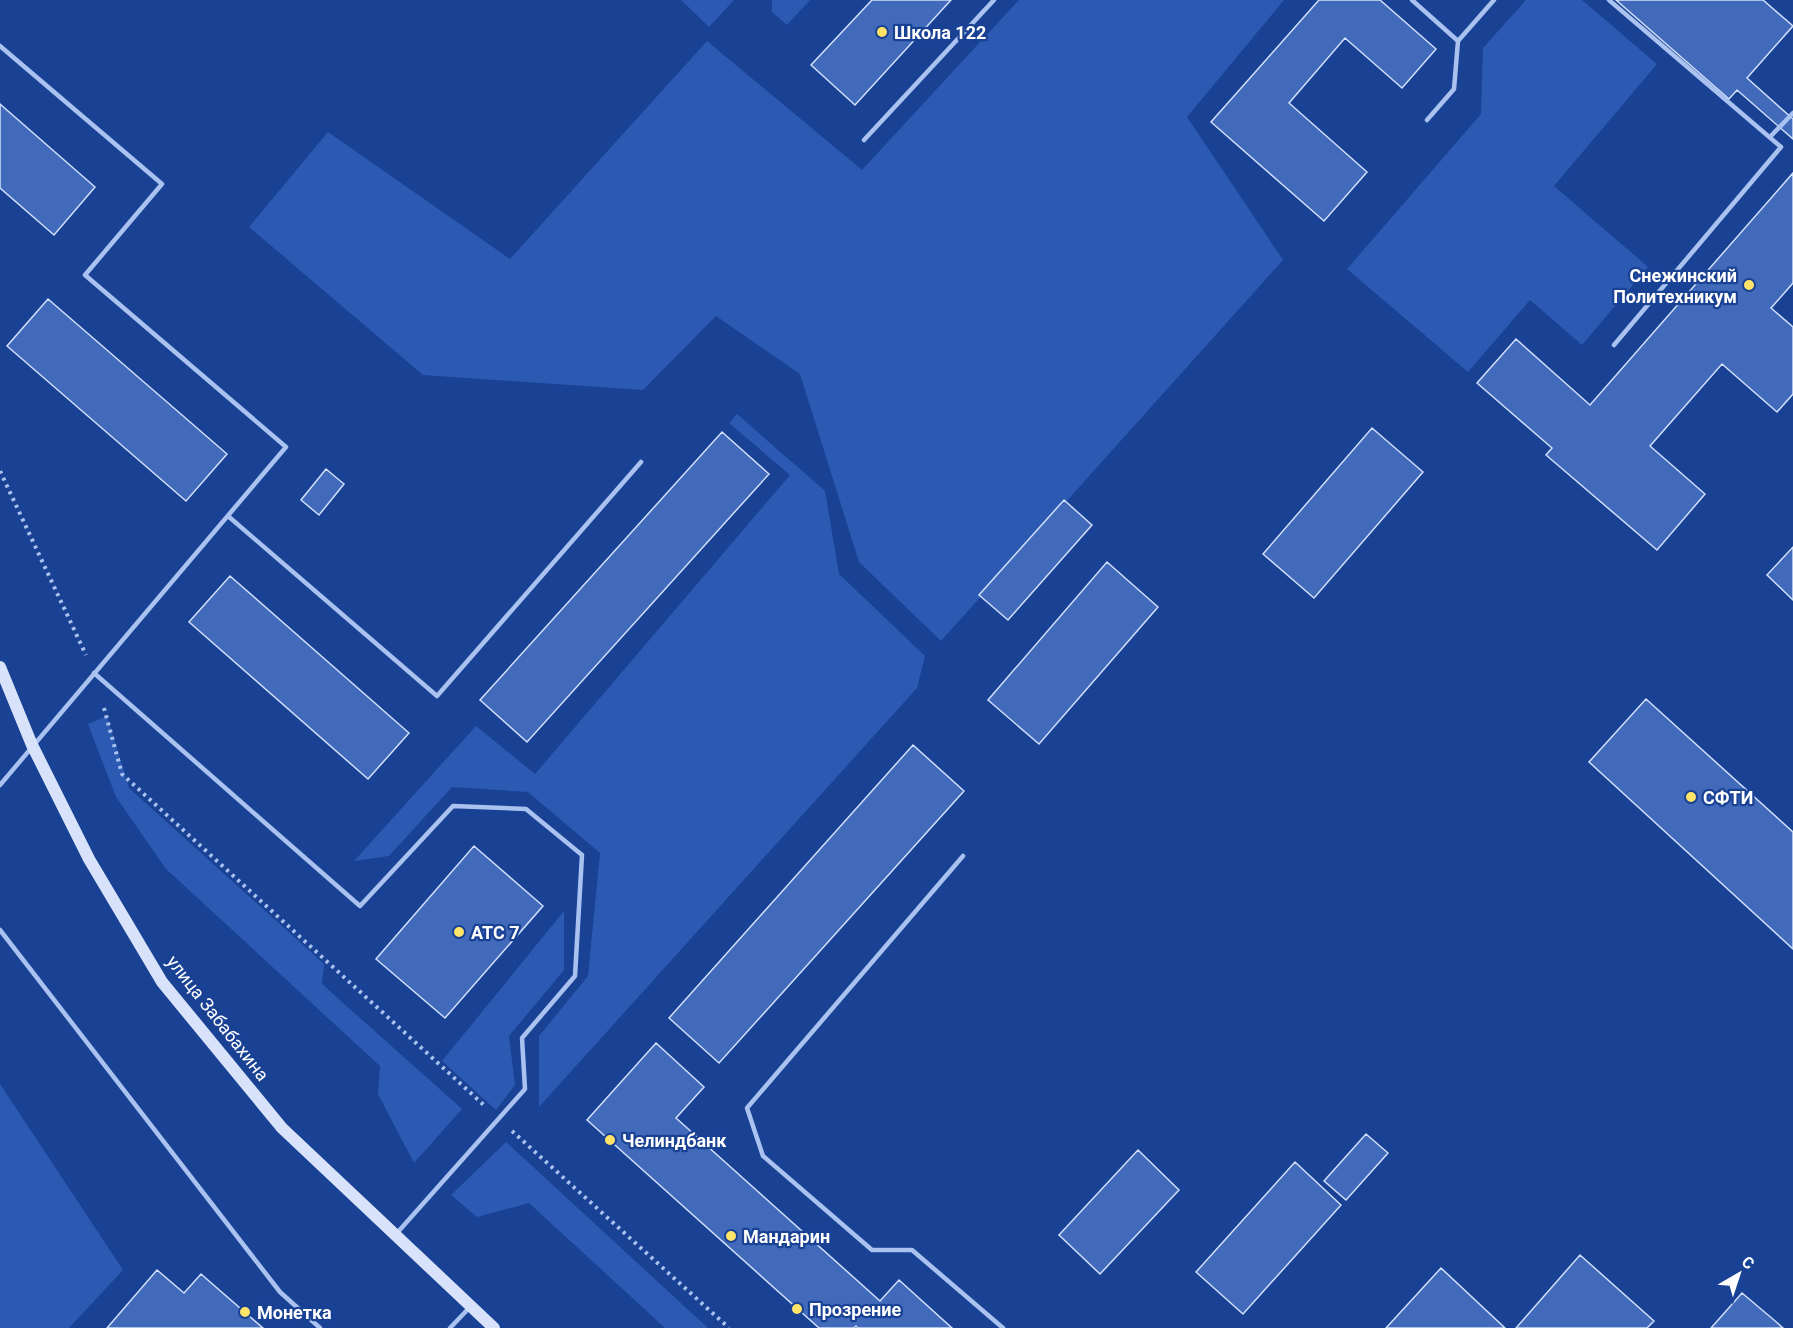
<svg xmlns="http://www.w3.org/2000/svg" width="1793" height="1328" font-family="Roboto,sans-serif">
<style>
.green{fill:#2c5ab2}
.building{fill:#426abb;stroke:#d0dffb;stroke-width:1.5}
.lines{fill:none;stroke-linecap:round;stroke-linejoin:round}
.path{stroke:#aac2f0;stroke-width:4;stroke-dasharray:3 4.5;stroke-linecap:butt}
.lane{stroke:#aac2f0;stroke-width:4.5}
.secondary{stroke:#d8e3fb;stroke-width:12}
.poi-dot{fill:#ffe469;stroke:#194194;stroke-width:2}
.labels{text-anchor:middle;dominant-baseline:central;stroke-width:4.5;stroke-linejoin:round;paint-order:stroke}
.poi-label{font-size:18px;font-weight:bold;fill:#fff;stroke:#194194;text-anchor:start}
.street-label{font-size:18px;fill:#fff;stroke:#194194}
</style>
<rect width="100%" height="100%" fill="#194194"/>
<path class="green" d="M 681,0 L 734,0 L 709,27 Z
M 772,0 L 810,0 L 787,25 L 772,12 Z
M 1019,0 L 1284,0 L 1187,117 L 1283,260 L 941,641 L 859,562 L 800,374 L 716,316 L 643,390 L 423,375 L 249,227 L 328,132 L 510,259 L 707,41 L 862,170 Z
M 1526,0 L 1582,0 L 1657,64 L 1554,186 L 1648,267 L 1582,345 L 1530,300 L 1468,372 L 1347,269 L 1481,114 L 1483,48 Z
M 737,414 L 825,491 L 839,574 L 925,656 L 917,688 L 539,1107 L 539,1036 L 588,976 L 600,853 L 528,792 L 452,787 L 389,856 L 354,861 L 476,726 L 535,774 L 790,475 L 729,423 Z
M 107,716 L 129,788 L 324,964 L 322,984 L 462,1109 L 414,1163 L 378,1094 L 380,1066 L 166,869 L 116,797 L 88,724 Z
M 564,911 L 564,970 L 509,1036 L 515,1085 L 496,1110 L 442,1061 Z
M 0,1084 L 123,1270 L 69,1328 L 0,1328 Z
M 506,1142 L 708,1328 L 665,1328 L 529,1203 L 477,1217 L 451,1195 Z"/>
<path class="building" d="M 872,0 L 951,0 L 855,105 L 811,65 Z
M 1319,0 L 1380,0 L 1436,49 L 1402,88 L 1345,38 L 1289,103 L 1367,172 L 1324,221 L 1211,122 Z
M 1616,0 L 1763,0 L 1793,26 L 1747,78 L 1793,119 L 1793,139 L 1737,90 L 1729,99 Z
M 0,104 L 95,187 L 54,235 L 0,188 Z
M 1793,173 L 1793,283 L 1771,308 L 1793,327 L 1793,394 L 1777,412 L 1722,364 L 1650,446 L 1705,494 L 1657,550 L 1546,455 L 1552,448 L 1477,383 L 1516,339 L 1590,405 Z
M 48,299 L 227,454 L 186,501 L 7,346 Z
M 1372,428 L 1423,472 L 1314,598 L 1263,554 Z
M 722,432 L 769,474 L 527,742 L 480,700 Z
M 326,469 L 344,484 L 319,515 L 301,500 Z
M 1064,500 L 1092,525 L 1008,620 L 979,595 Z
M 1793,547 L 1793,600 L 1767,575 Z
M 1107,562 L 1158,607 L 1039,744 L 988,700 Z
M 230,576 L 409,733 L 368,779 L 189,622 Z
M 1646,699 L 1793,832 L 1793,949 L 1589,762 Z
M 913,745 L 964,791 L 719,1063 L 669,1018 Z
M 474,846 L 543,906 L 445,1018 L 376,959 Z
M 656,1043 L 704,1087 L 676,1118 L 880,1301 L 899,1280 L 952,1328 L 858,1328 L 856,1326 L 854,1328 L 819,1328 L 587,1120 Z
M 1366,1134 L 1388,1153 L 1346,1200 L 1324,1181 Z
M 1138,1150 L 1179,1190 L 1100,1274 L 1059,1235 Z
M 1295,1162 L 1341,1205 L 1243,1314 L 1196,1272 Z
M 1580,1255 L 1654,1321 L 1647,1328 L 1516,1328 Z
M 1441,1268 L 1505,1328 L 1386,1328 Z
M 157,1270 L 184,1293 L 201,1274 L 263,1328 L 107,1328 Z
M 1742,1293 L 1774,1320 L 1783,1328 L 1711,1328 Z"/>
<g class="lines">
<path class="path" d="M 0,471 L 86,655
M 104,708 L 122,774 L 486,1107
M 512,1131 L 729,1328"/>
<path class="lane" d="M 1412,0 L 1458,41 L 1494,0
M 1609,0 L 1781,147 L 1614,345
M 0,46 L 162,184 L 85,275 L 286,447 L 0,785
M 1427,120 L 1454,89 L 1458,41
M 1770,137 L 1793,113
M 864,140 L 994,0
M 228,516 L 437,696 L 641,462
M 94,673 L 360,906 L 453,806 L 526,809 L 582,855 L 575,976 L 522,1038 L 525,1089 L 397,1233
M 963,856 L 747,1108 L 763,1156 L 872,1250 L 912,1250 L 1003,1328
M 0,930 L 280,1292 L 320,1328
M 450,1328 L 470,1307"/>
<path class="secondary" d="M 0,667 L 32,745 L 89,859 L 162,982 L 282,1128 L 494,1328"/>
</g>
<g class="poi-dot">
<circle cx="882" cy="32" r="6"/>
<circle cx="1749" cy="285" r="6"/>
<circle cx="1691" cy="797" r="6"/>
<circle cx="459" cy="932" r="6"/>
<circle cx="610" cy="1140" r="6"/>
<circle cx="731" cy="1236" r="6"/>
<circle cx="797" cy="1309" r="6"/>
<circle cx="245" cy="1312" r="6"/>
</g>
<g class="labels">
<g class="poi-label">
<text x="894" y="32">Школа 122</text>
<text x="1737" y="275" text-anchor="end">Снежинский<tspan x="1737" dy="21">Политехникум</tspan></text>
<text x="1703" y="797">СФТИ</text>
<text x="471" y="932">АТС 7</text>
<text x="622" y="1140">Челиндбанк</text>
<text x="743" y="1236">Мандарин</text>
<text x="809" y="1309">Прозрение</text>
<text x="257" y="1312">Монетка</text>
</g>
<g class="street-label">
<text transform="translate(218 1018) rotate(52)">улица Забабахина</text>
</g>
</g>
<g transform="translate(1739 1274) rotate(39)" stroke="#194194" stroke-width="4.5" paint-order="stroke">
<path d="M0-4.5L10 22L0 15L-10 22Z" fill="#ffffff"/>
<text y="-9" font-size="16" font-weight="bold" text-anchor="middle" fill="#ffffff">С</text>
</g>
</svg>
